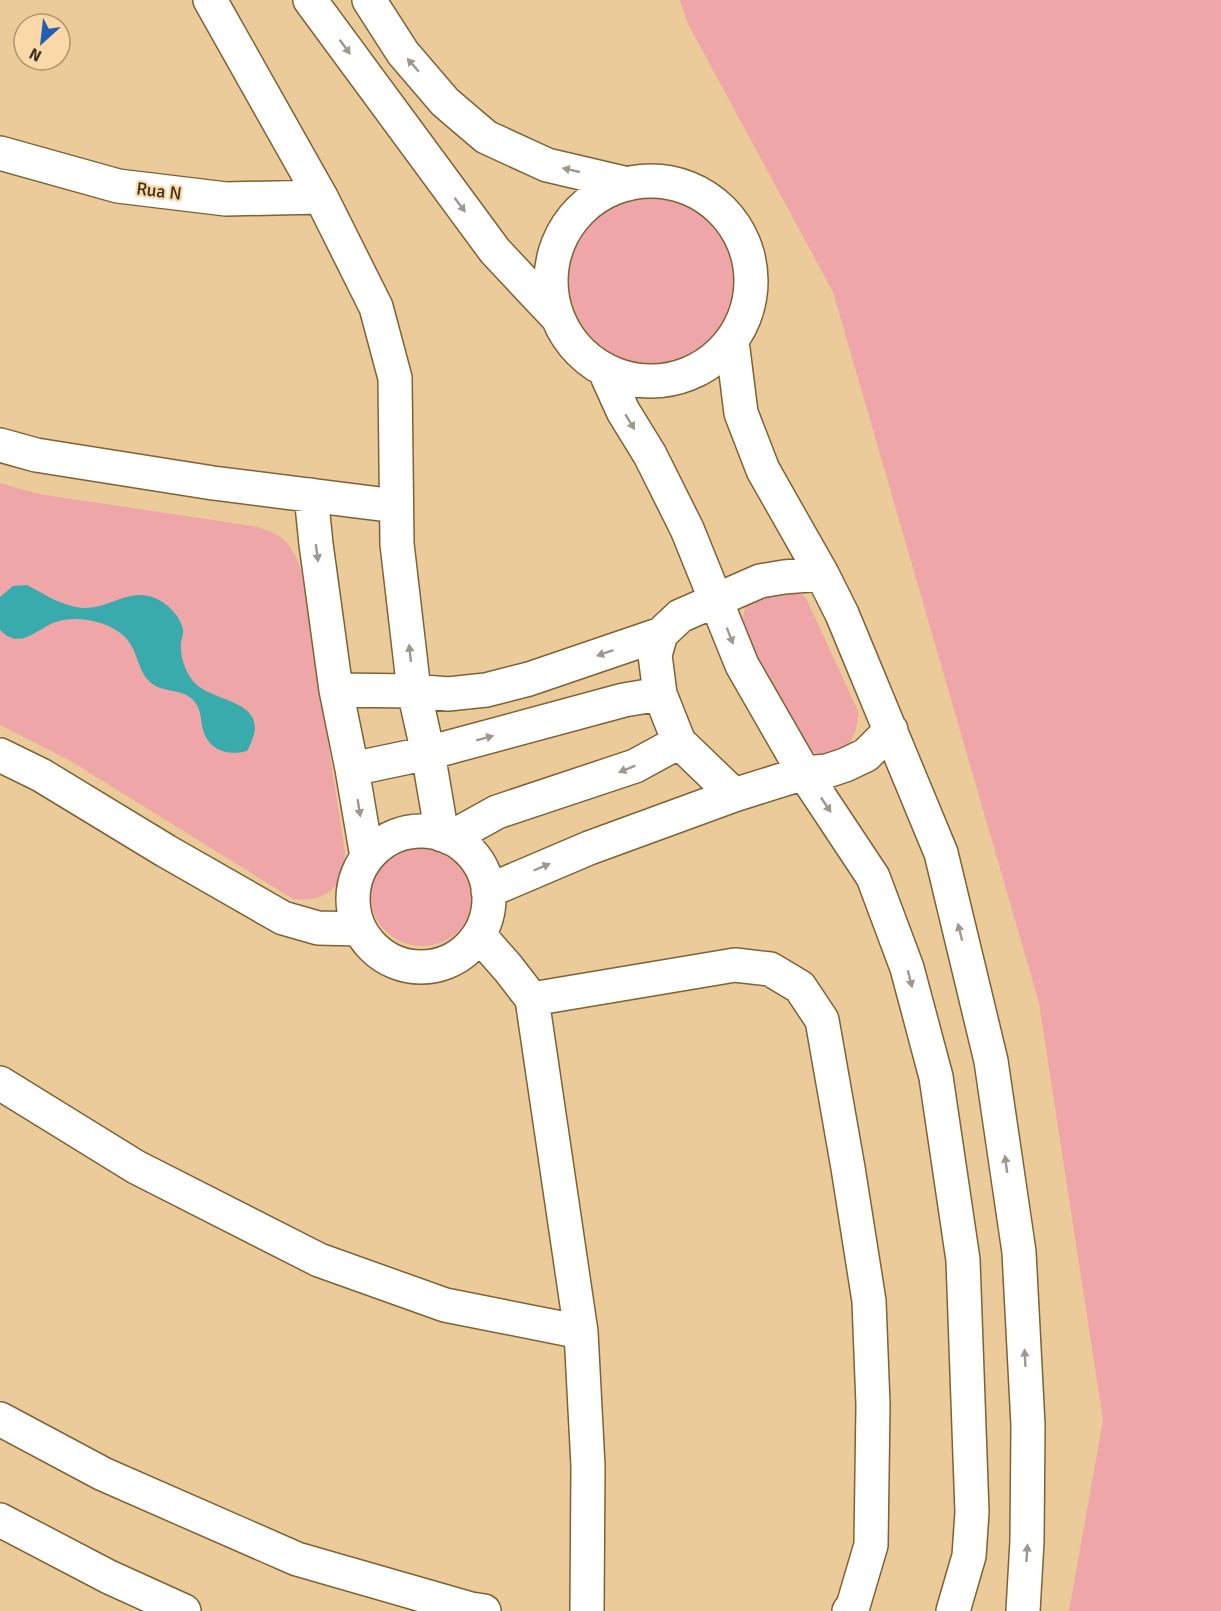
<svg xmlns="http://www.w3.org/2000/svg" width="1221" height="1611" font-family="Signika,sans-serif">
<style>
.green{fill:#eea6a9}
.water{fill:#3aabad}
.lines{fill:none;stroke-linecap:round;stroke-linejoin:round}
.minor-casing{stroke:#7f6234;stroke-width:36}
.minor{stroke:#fff;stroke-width:33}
.oneway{fill:#9e988e}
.labels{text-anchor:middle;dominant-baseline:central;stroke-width:4.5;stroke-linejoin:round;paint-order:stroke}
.street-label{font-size:18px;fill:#3d301d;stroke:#fad8a7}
</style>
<rect width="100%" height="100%" fill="#eccb9a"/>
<path class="green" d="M 680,0 L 1221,0 L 1221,1611 L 1069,1611 L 1103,1420 L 1039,1003 L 833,292 L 687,22 Z
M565 280a86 86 0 1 1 172 0a86 86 0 1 1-172 0Z
M 0,483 L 39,494 L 253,526 C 281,533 292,542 301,570 L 345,852 C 345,886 327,903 293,899 L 69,760 L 0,725 Z
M 796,591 L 806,598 L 858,711 C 859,744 838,762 806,750 L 743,637 C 741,622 743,596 762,592 C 773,590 785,591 796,591 Z
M370 894a52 52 0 1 1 104 0a52 52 0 1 1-104 0Z"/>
<path class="water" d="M 27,585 C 44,594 62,606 82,608 C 109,610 130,586 157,599 C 168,604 181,617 183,630 C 184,634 181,639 181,643 C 180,657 185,671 193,681 C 213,705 277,698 247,751 C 229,756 209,751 203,730 C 200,719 202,710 194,701 C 182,687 161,694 149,681 C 137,669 138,650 125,637 C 109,621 75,614 53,623 C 34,631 20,650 0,630 L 0,597 L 13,586 Z"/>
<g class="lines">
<defs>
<path id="minor" d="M 210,0 L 321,197 L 376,307 L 395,378 L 397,544 L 414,691 L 428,753 L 442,835
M 310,0 L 495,251 L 557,317
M 369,0 L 403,53 L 445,102 L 486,137 L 547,165 L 628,184
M 0,153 L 118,186 L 226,199 L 321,197
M551 281a100 100 0 1 1 200 0a100 100 0 1 1-200 0Z
M 732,341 L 741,413 L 763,470 L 822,574 L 842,614 L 941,853 L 991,1061 L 1019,1252 L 1028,1425 L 1027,1541 L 1023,1611
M 604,369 L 623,411 L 650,455 L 687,529 L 742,665 L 804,773 L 873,877 L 907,968 L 936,1077 L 963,1260 L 972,1512 L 969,1556 L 953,1611
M 0,445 L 36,455 L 213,483 L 396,506
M 311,495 L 316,544 L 336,690 L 352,769 L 367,857
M 822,574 L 784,577 L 760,581 L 680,616 L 661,634 L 655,655 L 660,694 L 679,742 L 734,795 L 804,773 L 827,771 L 845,765 L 866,755 L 891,730
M 336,690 L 414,691 L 448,694 L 486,690 L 529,679 L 661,634
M 0,755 L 41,775 L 166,851 L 283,918 L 318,928 L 359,929
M 352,769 L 428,753 L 624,700 L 660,694
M353 899a68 68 0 1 1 136 0a68 68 0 1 1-136 0Z
M 450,838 L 497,812 L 635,766 L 679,742
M 488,891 L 589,848 L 734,795
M 479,935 L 508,968 L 532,999 L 581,1332 L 588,1466 L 587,1611
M 532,999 L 735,965 L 770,969 L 800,987 L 822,1020 L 848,1168 L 869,1301 L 873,1405 L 871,1545 L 853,1606 L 849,1611
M 0,1083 L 136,1167 L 319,1260 L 445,1305 L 581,1332
M 0,1419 L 103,1474 L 297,1559 L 471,1609 L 484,1611
M 0,1520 L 109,1577 L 184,1611"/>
</defs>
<use href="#minor" class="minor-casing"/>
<use href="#minor" class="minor"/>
</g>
<defs><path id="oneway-solid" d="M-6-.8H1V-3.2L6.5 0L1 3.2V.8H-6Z" transform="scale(1.5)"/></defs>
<g class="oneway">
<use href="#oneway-solid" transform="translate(345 47) rotate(54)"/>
<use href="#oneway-solid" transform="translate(413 65) rotate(-131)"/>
<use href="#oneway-solid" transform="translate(571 170) rotate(-167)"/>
<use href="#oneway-solid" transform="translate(460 205) rotate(53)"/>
<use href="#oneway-solid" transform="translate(630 422) rotate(59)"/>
<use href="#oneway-solid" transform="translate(317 553) rotate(82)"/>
<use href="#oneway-solid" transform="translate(730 636) rotate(69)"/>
<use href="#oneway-solid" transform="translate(410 653) rotate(-96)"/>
<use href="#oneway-solid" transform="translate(605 653) rotate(161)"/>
<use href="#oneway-solid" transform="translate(485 738) rotate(-15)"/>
<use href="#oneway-solid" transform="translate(627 769) rotate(158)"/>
<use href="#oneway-solid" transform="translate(826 805) rotate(56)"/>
<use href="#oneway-solid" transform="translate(359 808) rotate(81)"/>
<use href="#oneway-solid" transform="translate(542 867) rotate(-23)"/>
<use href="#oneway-solid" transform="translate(960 932) rotate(-104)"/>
<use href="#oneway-solid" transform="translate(910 979) rotate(76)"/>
<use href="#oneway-solid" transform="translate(1006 1164) rotate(-98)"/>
<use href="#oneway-solid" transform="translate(1025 1358) rotate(-93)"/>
<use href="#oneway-solid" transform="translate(1027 1553) rotate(-86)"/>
</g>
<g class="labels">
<g class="street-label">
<text transform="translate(159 191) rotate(7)">Rua N</text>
</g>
</g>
<g transform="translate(42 42) rotate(207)"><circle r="28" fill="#fad8a7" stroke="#ae9570" stroke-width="1.5"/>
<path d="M0-4.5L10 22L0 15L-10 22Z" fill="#2360b1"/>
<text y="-9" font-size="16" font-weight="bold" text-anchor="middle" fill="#3d301d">N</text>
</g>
</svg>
